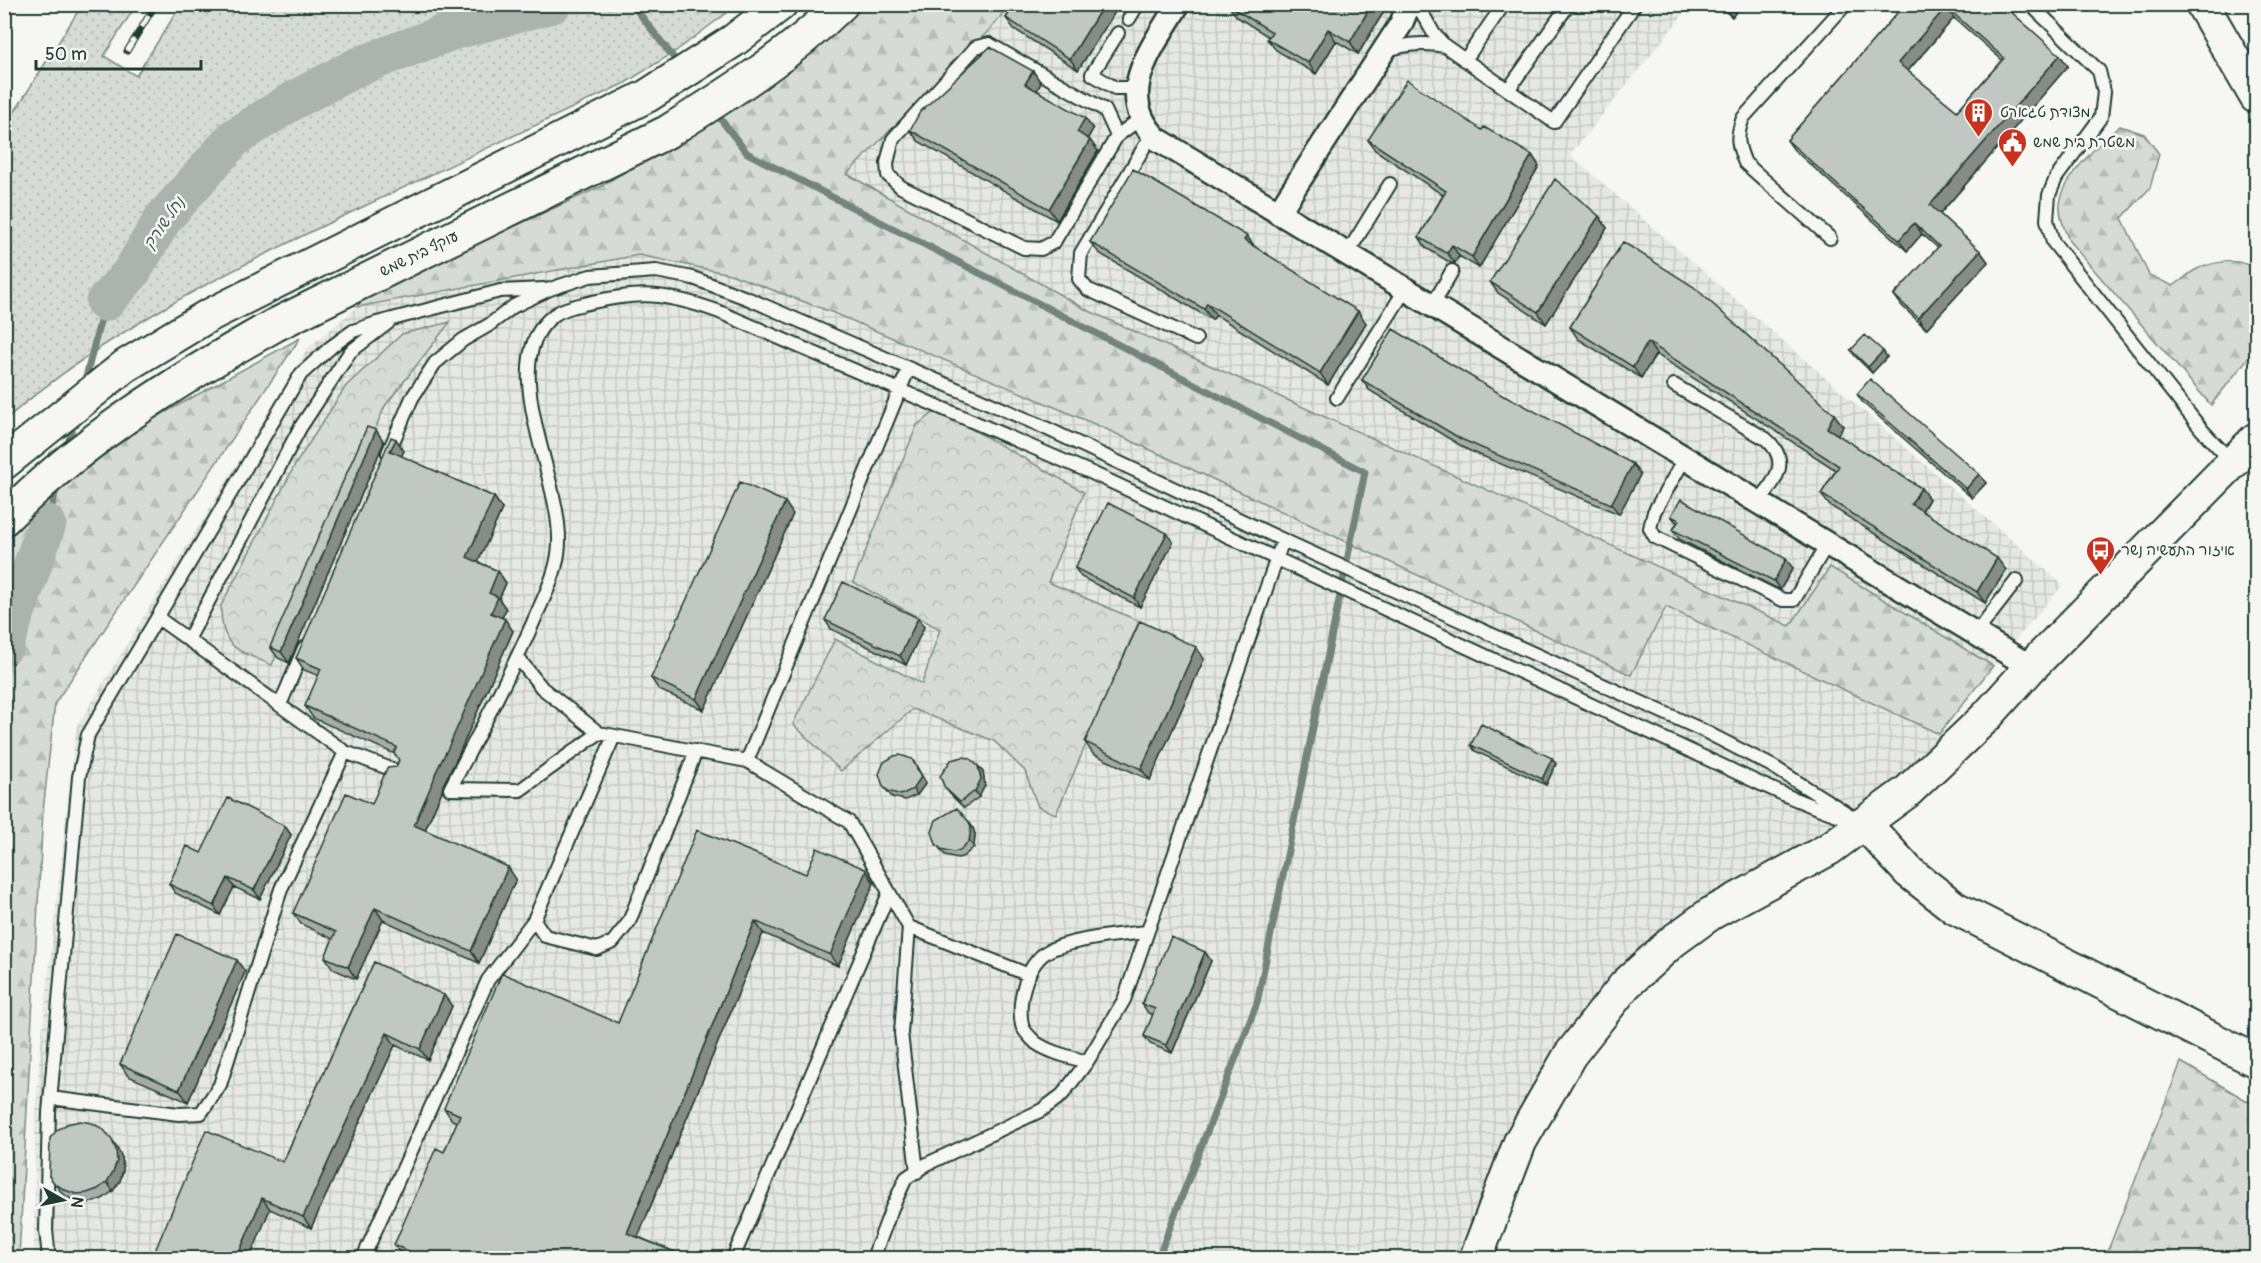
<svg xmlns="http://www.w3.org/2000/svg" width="2261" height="1263" font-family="Pangolin,'Playpen Sans Hebrew',sans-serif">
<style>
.industrial{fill:url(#industrial-grid)}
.grass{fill:url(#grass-dots);stroke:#7a8c85;stroke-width:1.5}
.forest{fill:url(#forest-firs);stroke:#7a8c85;stroke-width:1.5}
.park{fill:url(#park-crowns);stroke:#7a8c85;stroke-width:1.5}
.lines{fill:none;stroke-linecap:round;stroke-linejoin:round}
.stream{stroke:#72847d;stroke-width:7}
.river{stroke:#aab3ae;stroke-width:39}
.lane-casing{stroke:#1f3d34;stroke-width:16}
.street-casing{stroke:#1f3d34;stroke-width:27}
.secondary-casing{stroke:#1f3d34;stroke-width:36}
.lane{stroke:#f6f6f2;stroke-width:12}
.street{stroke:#f6f6f2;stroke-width:22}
.secondary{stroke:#f6f6f2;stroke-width:32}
.rail-casing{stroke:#1f3d34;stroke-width:7}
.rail{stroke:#f6f6f2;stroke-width:4.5;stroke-dasharray:14;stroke-linecap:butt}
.wall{fill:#a6aca8;stroke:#1f3d34;stroke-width:1.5;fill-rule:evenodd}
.shaded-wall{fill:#878c88;stroke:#1f3d34;stroke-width:1.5}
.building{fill:#c1c8c3;stroke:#1f3d34;stroke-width:1.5;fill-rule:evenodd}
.labels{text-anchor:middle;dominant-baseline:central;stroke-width:5;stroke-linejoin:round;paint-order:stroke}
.poi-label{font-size:15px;fill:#1f3d34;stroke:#f6f6f2;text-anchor:start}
.street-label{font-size:15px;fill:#1f3d34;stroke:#f6f6f2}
.water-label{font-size:16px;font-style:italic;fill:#425a52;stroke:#f6f6f2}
</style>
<defs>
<pattern id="industrial-grid" width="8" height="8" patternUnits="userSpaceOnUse" patternTransform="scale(1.5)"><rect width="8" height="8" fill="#e6e8e4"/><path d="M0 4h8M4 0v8" fill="none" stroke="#c5c8c4"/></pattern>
<pattern id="grass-dots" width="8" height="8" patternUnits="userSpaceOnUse" patternTransform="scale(1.5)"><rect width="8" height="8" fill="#d6dbd6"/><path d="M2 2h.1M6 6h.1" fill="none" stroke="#b7bdb8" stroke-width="1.8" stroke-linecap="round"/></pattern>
<pattern id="forest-firs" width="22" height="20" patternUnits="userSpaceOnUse" patternTransform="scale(1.5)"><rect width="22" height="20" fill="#d6dbd6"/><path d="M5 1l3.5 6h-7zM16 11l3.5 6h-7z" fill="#b7bdb8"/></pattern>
<pattern id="park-crowns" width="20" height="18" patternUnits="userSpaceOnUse" patternTransform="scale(1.5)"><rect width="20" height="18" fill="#d6dbd6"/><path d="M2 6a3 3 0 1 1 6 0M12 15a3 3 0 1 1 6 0" fill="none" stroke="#b7bdb8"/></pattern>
</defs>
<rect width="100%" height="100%" fill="#f6f6f2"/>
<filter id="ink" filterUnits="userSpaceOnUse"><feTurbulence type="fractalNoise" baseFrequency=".0167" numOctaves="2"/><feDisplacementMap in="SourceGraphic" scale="12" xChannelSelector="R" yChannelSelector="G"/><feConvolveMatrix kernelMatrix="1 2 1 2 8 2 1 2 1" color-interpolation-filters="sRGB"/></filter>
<g filter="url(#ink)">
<path class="industrial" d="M 1008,5 L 1691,5 L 1570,155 L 2063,585 L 1993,666 L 1831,567 L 1790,626 L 1087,310 L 846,174 L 996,23 Z
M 639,255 L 730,274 L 834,313 L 1106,429 L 1631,675 L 1666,607 L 1946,738 L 1842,822 L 1667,929 L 1616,979 L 1504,1135 L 1457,1258 L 34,1258 L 35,1130 L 39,1061 L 76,728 L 307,349 L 357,307 Z"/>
<path class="grass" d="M 82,5 L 136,5 L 104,56 L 136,76 L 181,5 L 737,5 L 676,51 L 625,83 C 534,126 444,169 354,211 C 232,269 107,330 5,420 L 5,127 Z"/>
<path class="forest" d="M 855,5 L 1008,5 L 996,23 L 847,174 L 1087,310 L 1790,626 L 1830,567 L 1993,666 L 1939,734 L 1666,607 L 1631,675 L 1106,429 L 834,313 L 730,274 L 639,255 L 357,307 L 367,294 L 600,187 L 743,97 Z
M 2120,126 L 2144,134 L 2159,154 L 2150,188 L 2122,218 L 2149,275 L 2173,286 C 2181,281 2189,273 2197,269 C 2215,261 2241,257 2256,270 L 2256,348 L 2211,405 L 2069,241 C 2064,229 2059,216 2060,204 C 2063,177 2100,142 2120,126 Z
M 300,338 L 55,703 L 43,811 L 19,1258 L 4,1258 L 4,541 L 33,511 L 139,427 Z
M 2181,1062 L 2256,1106 L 2256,1258 L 2105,1258 Z"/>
<path class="park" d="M 450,322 L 385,406 L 272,665 C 237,650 221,649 221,606 L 295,465 L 346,386 L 402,334 Z
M 938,410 L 1084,492 L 1048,582 L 1139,621 L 1056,814 L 1038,807 L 1025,771 L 994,741 L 913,709 L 841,771 L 793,724 L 835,639 L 922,684 L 940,629 L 853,582 L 917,425 Z"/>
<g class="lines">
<path class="stream" d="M 632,4 L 673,57
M 715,112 L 747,153 L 1365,472 L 1257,1003 L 1158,1258
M 84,385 L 105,302
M 67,449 L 74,422
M 47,524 L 57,486"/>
<path class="river" d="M 105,302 L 131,273 L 163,219 L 234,138 L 294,100 L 357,67 L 452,31 L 552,4
M 4,646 L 47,524"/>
<defs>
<path id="lane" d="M 1417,4 L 1434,34 L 1445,46 L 1554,122 L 1635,4
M 2030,4 L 2099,71 L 2104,92 L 2101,117 L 2056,178 L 2049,195 L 2047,220 L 2053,242 L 2202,430 L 2232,462
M 1129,19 L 1138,4
M 1118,33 L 1092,74 L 1115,88 L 1137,88
M 989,44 L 1105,110 L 1117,136 L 1054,242 L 1041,249 L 1024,248 L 901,187 L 888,175 L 887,163 L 893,139 L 976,47 Z
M 1385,51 C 1405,43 1423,42 1445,46
M 1465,60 L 1504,4
M 1508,90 L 1569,4
M 1152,134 L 1081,253 L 1079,279 L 1087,289 L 1196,339
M 1117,136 L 1140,119
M 1830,238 L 1745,163 C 1737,144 1736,137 1743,118 L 1846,4
M 1347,254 L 1390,184
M 1432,306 L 1452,271
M 1674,385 L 1766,439 C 1792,462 1775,480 1759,502
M 1337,398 L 1405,290
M 388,453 L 412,398 L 435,363 L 463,340 L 489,325 L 514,306 L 550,289 L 590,276 L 656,271 L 693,278 L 749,299 L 1037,424 L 1283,540 L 1700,729 L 1772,766 L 1853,817
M 1685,458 L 1654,512 L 1650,528 L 1655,537 L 1783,600 L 1794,600 L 1828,543
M 158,618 L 345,752 L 399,772
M 1976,633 L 2017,580
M 188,640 L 300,428 L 350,352 L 388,323
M 518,658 L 542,688 L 599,733 L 747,761 L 849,822 L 909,927 L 1029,975
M 280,705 L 304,648
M 599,733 L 520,790 L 450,789 C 479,733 510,676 535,618 C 544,597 555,576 558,554 C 569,488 490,363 554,315 C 562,309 574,306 584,304 C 640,291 663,292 717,311 L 1092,473 L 1727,768 C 1771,789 1813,809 1860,822
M 614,736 L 534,920 L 545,936 L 597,949 L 613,942 L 629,922 L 696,751
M 747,761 L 908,370
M 909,927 L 901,1033 L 917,1172
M 1087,1062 C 1070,1057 1051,1053 1036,1043 C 1032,1039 1023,1031 1022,1025 C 1017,1000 1027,960 1052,949 C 1081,938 1117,935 1147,932
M 50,1098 L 179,1114 L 201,1113 L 220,1085 L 281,889 L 345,752
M 49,1258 L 46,1230 L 49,1113 L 79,777 L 88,735 L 301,374 L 331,347 L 353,331 L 377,323 L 500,291 L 543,289
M 363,1258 L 488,980 L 534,920
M 733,1258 L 889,893
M 873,1258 L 892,1208 L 906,1178 L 927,1164 L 1042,1110 L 1062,1095 L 1087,1062 L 1124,1000 L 1283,540"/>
<path id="street" d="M 1178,4 C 1153,48 1112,94 1157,139 L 2031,667
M 1278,213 L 1401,24 L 1409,4"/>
<path id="secondary" d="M 2202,4 L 2256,97
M 4,463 L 125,366 L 206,317 L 647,96 L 733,41 L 781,4
M 4,519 C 82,440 179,379 275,325 L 667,132 C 728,94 790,55 842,4
M 1865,824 L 1909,872 L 1955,908 L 2256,1061
M 1476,1258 L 1520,1142 L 1570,1055 L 1625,985 L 1673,941 L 1710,914 L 1829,849 L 1908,791 L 1987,716 L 2031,667 L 2256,439"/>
</defs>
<use href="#lane" class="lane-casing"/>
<use href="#street" class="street-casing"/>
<use href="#secondary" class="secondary-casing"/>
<use href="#lane" class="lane"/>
<use href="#street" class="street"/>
<use href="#secondary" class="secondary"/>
<defs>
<path id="rail" d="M 127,51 L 156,4"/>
</defs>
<use href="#rail" class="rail-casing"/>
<use href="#rail" class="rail"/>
</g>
<path class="wall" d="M 1015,4 L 1120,4 L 1078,70 L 1014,29 L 1006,18 Z
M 1229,4 L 1377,4 L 1383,13 L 1358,54 L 1336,41 L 1316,74 L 1276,50 L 1267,39 L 1269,37 L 1237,17 L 1228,5 Z
M 1716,4 L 1742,4 L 1732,17 Z
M 1905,4 L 2002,4 L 2068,66 L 1940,214 L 1980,251 L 1988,262 L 1926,329 L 1902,306 L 1894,295 L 1938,248 L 1922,234 L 1907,251 L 1794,150 L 1787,140 ZM 1954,18 L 2002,60 L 1957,111 L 1908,71 Z
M 1033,71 L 1041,83 L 1037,90 L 1093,129 L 1088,138 L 1098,151 L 1057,221 L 918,141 L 910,130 Z
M 1482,130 L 1532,155 L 1539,166 L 1479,268 L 1459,256 L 1455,263 L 1451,263 L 1426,248 L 1419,237 L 1443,195 L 1375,150 L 1368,140 Z
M 1599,216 L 1607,228 L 1546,324 L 1498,293 L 1490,282 Z
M 1090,242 L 1255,247 L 1366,323 L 1328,385 L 1216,315 L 1212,320 L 1099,253 Z
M 1623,242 L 1834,414 L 1843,426 L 1837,435 L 1921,488 L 1929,499 L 1922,511 L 2006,570 L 1985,603 L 1829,505 L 1821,494 L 1836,470 L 1656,354 L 1641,378 L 1578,339 L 1570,327 Z
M 1851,350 L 1887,357 L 1872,373 L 1855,356 Z
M 1362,380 L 1505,397 L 1640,475 L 1619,514 L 1468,450 L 1369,390 Z
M 1857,394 L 1986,483 L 1972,498 L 1863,403 Z
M 384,442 L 289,663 L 278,658 L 270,647 Z
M 404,451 L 401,456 L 494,497 L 502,509 L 478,562 L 498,571 L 506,583 L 499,599 L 506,609 L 502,618 L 513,631 L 457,758 L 443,785 L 442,791 L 425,830 L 516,879 L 479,963 L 383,920 L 356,979 L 333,969 L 325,957 L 333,939 L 301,924 L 293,913 L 372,804 L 396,767 L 399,760 L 395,754 L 313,718 L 305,706 L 319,676 L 304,670 L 296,658 Z
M 793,514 L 704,710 L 659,690 L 651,678 Z
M 1671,516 L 1793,568 L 1780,590 L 1679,539 L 1673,530 L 1677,523 Z
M 1173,542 L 1140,607 L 1081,577 L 1075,568 Z
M 825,620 L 924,627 L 906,665 L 831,629 Z
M 1196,647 L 1204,659 L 1150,780 L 1093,754 L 1085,742 Z
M 1471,745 L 1552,758 L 1556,764 L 1546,785 L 1475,751 Z
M 912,759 L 926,783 L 917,795 L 905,800 L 892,797 L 883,786 Z
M 978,766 L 983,772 L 985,785 L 979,797 L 964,808 L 950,794 L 945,788 Z
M 969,822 L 973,828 L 975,834 L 974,847 L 964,856 L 958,858 L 945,855 L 936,844 Z
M 285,826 L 291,835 L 260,899 L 234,887 L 220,915 L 175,893 L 169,884 L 201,853 Z
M 806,874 L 874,883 L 838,966 L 763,933 L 638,1237 L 687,1257 L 689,1258 L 406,1258 L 402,1256 L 394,1245 L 444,1152 L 457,1122 L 452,1120 L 444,1108 L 618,1023 Z
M 1205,952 L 1211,961 L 1172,1053 L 1150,1044 L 1144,1036 L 1153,1015 L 1148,1013 L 1142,1004 Z
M 374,962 L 452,1006 L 428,1060 L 395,1045 L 311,1228 L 270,1209 L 152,1258 L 283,1162 Z
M 245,972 L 188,1102 L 128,1076 L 120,1064 Z
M 117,1147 L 122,1158 L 123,1170 L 120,1181 L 113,1191 L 104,1198 L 94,1202 L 82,1203 L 71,1199 L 62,1193 L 49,1176 Z"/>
<path class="shaded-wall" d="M 1104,4 L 1120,4 L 1078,70 L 1070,59 Z
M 1372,4 L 1377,4 L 1383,13 L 1358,54 L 1350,42 Z
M 1733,4 L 1742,4 L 1732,17 L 1727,11 Z
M 1946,7 L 1954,18 L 1905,74 L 1898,63 Z
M 1328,29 L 1336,41 L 1316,74 L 1308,63 Z
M 2060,55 L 2068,66 L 1938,216 L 1930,205 Z
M 1033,71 L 1041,83 L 1034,95 L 1025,84 Z
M 1085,118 L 1093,129 L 1085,143 L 1077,132 Z
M 1090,140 L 1098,151 L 1057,221 L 1049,209 Z
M 1532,155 L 1539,166 L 1479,268 L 1472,257 Z
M 1599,216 L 1607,228 L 1546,324 L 1538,312 Z
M 1914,223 L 1922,234 L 1907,251 L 1899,240 Z
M 1247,236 L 1255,247 L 1244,240 Z
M 1452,245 L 1459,256 L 1455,263 L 1447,253 Z
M 1980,251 L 1988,262 L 1926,329 L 1918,318 Z
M 1207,303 L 1216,315 L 1212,320 L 1204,309 Z
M 1358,311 L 1366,323 L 1328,385 L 1320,373 Z
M 1648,342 L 1656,354 L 1641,378 L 1633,367 Z
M 1883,351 L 1887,357 L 1872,373 L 1868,367 Z
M 1834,414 L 1843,426 L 1835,439 L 1827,428 Z
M 376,430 L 384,442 L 289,663 L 281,652 Z
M 396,439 L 404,451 L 398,462 L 390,451 Z
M 1633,464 L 1640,475 L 1619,514 L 1611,504 Z
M 1979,474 L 1986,483 L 1972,498 L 1966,489 Z
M 1921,488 L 1929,499 L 1919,515 L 1911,504 Z
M 494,497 L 502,509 L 475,569 L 467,557 Z
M 785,502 L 793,514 L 704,710 L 696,699 Z
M 1167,533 L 1173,542 L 1140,607 L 1134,598 Z
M 1997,558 L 2006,570 L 1985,603 L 1977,592 Z
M 1786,559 L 1793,568 L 1780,590 L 1774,581 Z
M 498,571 L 506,583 L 499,599 L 506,609 L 499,624 L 491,613 L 489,593 Z
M 918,618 L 924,627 L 906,665 L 900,656 Z
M 505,619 L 513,631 L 457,758 L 443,785 L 442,791 L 422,837 L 414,825 L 435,774 Z
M 1196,647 L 1204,659 L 1150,780 L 1141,769 Z
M 1552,758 L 1556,764 L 1546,785 L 1542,779 Z
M 912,759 L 926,783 L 917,795 L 913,789 Z
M 978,766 L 983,772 L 985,785 L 979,797 L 975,791 Z
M 969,822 L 973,828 L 975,834 L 974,847 L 969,841 Z
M 285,826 L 291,835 L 260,899 L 254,890 Z
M 508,867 L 516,879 L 479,963 L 471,951 Z
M 865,869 L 874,883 L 838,966 L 830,955 Z
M 228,878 L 234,887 L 220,915 L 214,906 Z
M 375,908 L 383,920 L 356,979 L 348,967 Z
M 755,921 L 763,933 L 635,1244 L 627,1233 Z
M 1205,952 L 1211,961 L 1172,1053 L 1166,1045 Z
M 237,960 L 245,972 L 188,1102 L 179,1090 Z
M 444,995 L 452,1006 L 428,1060 L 420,1049 Z
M 387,1033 L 395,1045 L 311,1228 L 303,1217 Z
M 111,1138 L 117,1147 L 122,1158 L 123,1170 L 120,1181 L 113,1191 L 107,1182 Z
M 262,1198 L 270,1209 L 250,1258 L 237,1258 Z"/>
<path class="building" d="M 1015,4 L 1104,4 L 1070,59 L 1006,18 Z
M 1229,4 L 1372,4 L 1350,42 L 1328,29 L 1308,63 L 1267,39 L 1272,32 L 1228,5 Z
M 1719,4 L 1733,4 L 1727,11 Z
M 1905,4 L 2002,4 L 2060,55 L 1930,205 L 1980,251 L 1918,318 L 1894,295 L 1939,246 L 1914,223 L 1899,240 L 1787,140 ZM 1946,7 L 2004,58 L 1957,111 L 1898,63 Z
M 990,47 L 1033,71 L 1025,84 L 1085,118 L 1077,132 L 1090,140 L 1049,209 L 910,130 L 920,112 Z
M 1407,80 L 1482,130 L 1484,127 L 1532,155 L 1472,257 L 1452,245 L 1447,253 L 1444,252 L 1419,237 L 1446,191 L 1368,140 Z
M 1133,169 L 1247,236 L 1244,240 L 1358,311 L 1320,373 L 1207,303 L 1204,309 L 1090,242 Z
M 1555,179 L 1599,216 L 1538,312 L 1490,282 Z
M 1623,242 L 1694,287 L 1834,414 L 1827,428 L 1921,488 L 1911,504 L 1997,558 L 1977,592 L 1821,494 L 1839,466 L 1648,342 L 1633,367 L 1570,327 Z
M 1393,329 L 1505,397 L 1506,396 L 1633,464 L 1611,504 L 1461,439 L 1362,380 Z
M 1865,335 L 1883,351 L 1868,367 L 1851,350 Z
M 1870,379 L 1979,474 L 1966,489 L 1857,394 Z
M 367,427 L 376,430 L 281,652 L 270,647 Z
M 391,437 L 396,439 L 390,451 L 494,497 L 467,557 L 498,571 L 489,593 L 498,597 L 491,613 L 505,619 L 449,746 L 435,774 L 434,779 L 414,825 L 508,867 L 471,951 L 375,908 L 348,967 L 325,957 L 336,932 L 293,913 L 346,793 L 372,804 L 387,768 L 396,767 L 399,760 L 394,753 L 397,747 L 305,706 L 321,669 L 296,658 Z
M 740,482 L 785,502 L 696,699 L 651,678 Z
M 1681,499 L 1786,559 L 1774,581 L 1673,530 L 1679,520 L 1671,516 Z
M 1108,503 L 1167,533 L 1134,598 L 1075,568 Z
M 843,582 L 918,618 L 900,656 L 825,620 Z
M 1140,621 L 1196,647 L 1141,769 L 1085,742 Z
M 1481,724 L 1552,758 L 1542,779 L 1471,745 Z
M 900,755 L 912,759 L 921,777 L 913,789 L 901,795 L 888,791 L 883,786 L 879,774 L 884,762 L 894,756 Z
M 963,757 L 969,758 L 978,766 L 981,779 L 975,791 L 960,802 L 945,788 L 940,776 L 951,760 Z
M 228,798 L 285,826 L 254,890 L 228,878 L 214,906 L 169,884 L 187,846 L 201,853 Z
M 957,808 L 969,822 L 971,828 L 969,841 L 960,850 L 954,852 L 941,849 L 936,844 L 932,832 L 936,820 Z
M 697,830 L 806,874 L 817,848 L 865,869 L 866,871 L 830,955 L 755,921 L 627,1233 L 687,1257 L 687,1258 L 406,1258 L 409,1251 L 394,1245 L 436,1148 L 444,1152 L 460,1115 L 444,1108 L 502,973 L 618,1023 Z
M 177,934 L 237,960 L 179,1090 L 120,1064 Z
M 1171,937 L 1205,952 L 1166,1045 L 1144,1036 L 1155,1009 L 1142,1004 Z
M 374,962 L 444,995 L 420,1049 L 387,1033 L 303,1217 L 262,1198 L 237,1258 L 152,1258 L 206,1130 L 283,1162 Z
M 80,1121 L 92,1123 L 103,1129 L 111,1138 L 116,1150 L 117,1161 L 113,1172 L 107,1182 L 98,1189 L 87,1193 L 76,1194 L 65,1190 L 55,1184 L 49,1176 L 50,1138 L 57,1130 L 67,1124 Z"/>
</g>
<defs>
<symbol id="building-pin" viewBox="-11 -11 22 30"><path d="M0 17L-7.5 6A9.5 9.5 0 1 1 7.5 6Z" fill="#c8321e" stroke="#f6f6f2"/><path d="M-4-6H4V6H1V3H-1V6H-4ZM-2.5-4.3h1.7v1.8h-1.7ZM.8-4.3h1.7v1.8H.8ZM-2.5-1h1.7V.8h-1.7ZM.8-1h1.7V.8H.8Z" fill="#fff"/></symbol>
<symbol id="civic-pin" viewBox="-11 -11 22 30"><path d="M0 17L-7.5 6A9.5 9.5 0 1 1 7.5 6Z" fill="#c8321e" stroke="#f6f6f2"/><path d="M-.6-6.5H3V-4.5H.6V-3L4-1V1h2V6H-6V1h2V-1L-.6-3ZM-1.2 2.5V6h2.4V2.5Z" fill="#fff"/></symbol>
<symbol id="bus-pin" viewBox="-11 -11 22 30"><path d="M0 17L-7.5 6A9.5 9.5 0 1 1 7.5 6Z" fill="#c8321e" stroke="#f6f6f2"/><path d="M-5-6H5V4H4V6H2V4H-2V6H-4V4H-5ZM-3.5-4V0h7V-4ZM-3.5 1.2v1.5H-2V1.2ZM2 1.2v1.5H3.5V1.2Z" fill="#fff"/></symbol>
</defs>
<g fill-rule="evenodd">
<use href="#building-pin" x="1962" y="96" width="33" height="45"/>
<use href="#civic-pin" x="1996" y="126" width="33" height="45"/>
<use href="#bus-pin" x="2084" y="534" width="33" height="45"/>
</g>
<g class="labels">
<g class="poi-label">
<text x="2000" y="112">מצודת טגארט</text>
<text x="2033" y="142">משטרת בית שמש</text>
<text x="2121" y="550">איזור התעשיה נשר</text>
</g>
<g class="street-label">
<text transform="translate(419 254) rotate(-26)">עוקף בית שמש</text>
</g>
<g class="water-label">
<text transform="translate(164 223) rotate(-55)">נחל שורק</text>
</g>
</g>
<rect width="2261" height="1263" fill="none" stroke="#f6f6f2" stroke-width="24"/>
<rect x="12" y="12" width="2237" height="1239" fill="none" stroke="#1f3d34" stroke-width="2" filter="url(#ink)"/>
<g transform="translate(63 1200) rotate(99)" stroke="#f6f6f2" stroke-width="4.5" paint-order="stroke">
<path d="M0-4.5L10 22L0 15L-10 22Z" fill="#1f3d34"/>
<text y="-9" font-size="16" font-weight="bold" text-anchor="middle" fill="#1f3d34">N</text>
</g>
<path d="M36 60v9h165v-9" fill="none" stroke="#1f3d34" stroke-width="3"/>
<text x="45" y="60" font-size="18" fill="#1f3d34" stroke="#f6f6f2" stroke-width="4.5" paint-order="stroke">50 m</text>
</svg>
